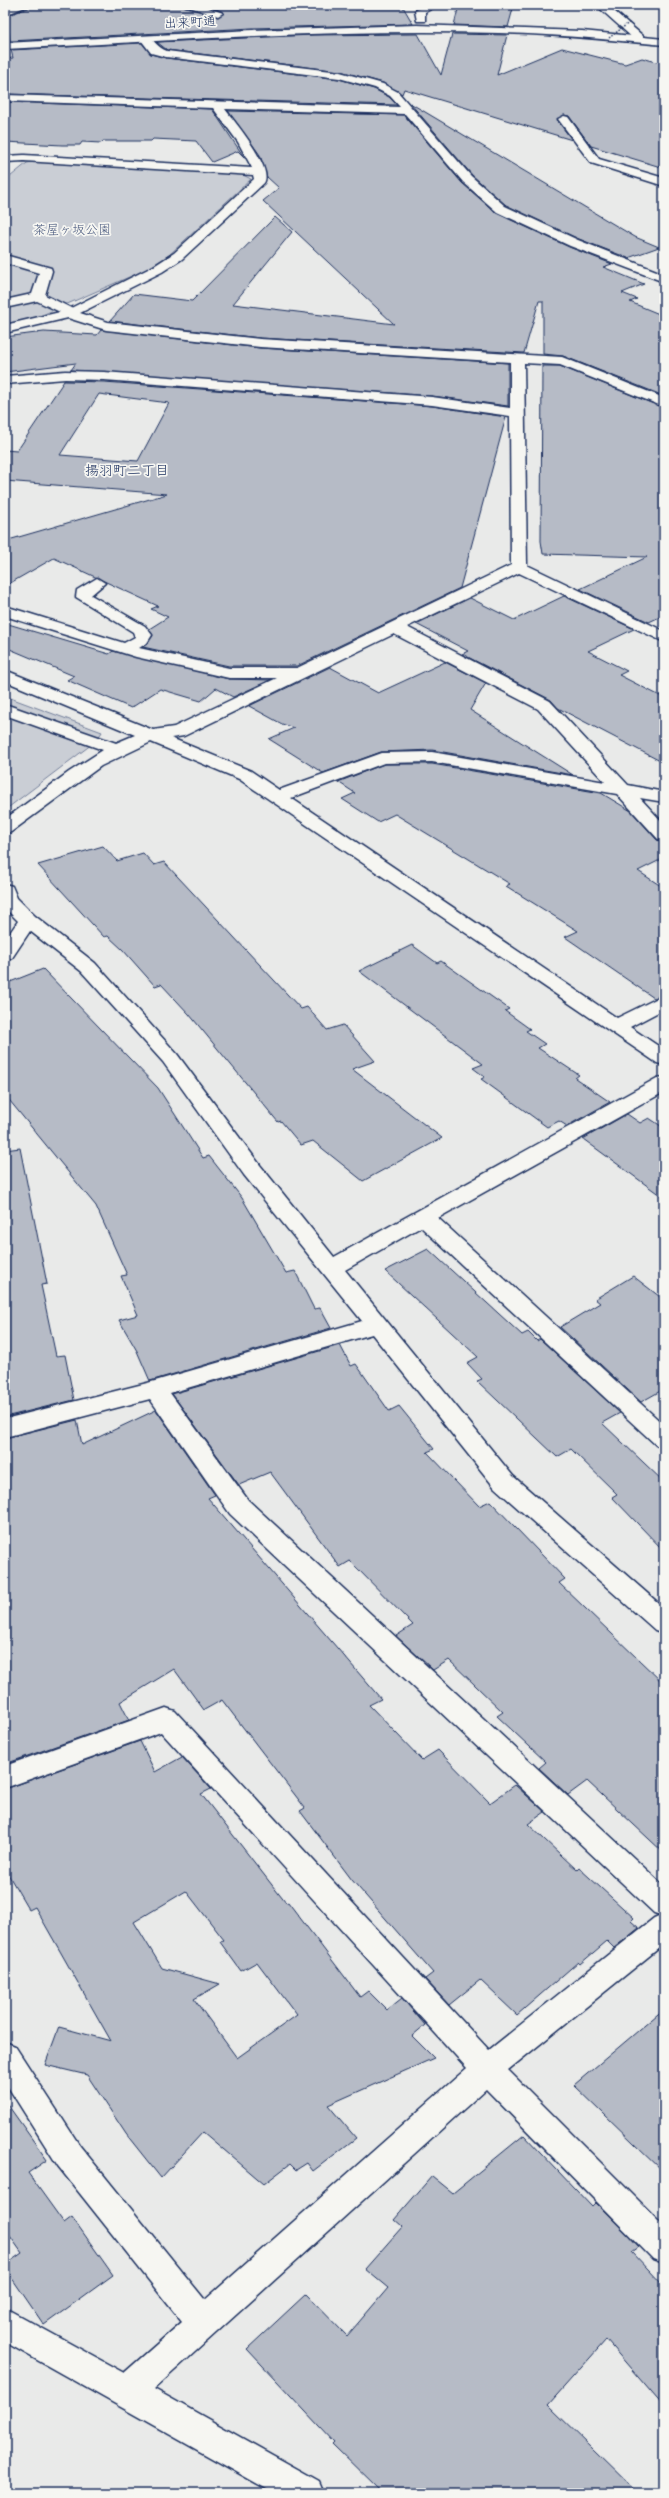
<svg xmlns="http://www.w3.org/2000/svg" width="669" height="2498" font-family="'Indie Flower','Klee One',sans-serif">
<style>
.green{fill:#caced5;stroke:#727e9a}
.building{fill:#b6bbc6;stroke:#1b2f5e;fill-rule:evenodd}
.lines{fill:none;stroke-linecap:round;stroke-linejoin:round}
.minor-casing{stroke:#1b2f5e;stroke-width:3}
.major-casing{stroke:#1b2f5e;stroke-width:3}
.minor{fill:#f6f6f2;fill-rule:evenodd}
.major{fill:#f6f6f2;fill-rule:evenodd}
.path-bridge{stroke:#1b2f5e;stroke-width:1.5;stroke-dasharray:1.5 1.5;stroke-linecap:butt}
.labels{text-anchor:middle;dominant-baseline:central;stroke-width:3.5;stroke-linejoin:round;paint-order:stroke}
.far-street-label{font-size:13px;fill:#1b2f5e;stroke:#f6f6f2}
.far-park-label{font-size:13px;fill:#47577c;stroke:#f6f6f2}
.far-neighbourhood-label{font-size:14px;fill:#1b2f5e;stroke:#f6f6f2}
</style>
<rect width="100%" height="100%" fill="#e9eae9"/>
<filter id="ink" filterUnits="userSpaceOnUse"><feTurbulence type="fractalNoise" baseFrequency=".025" numOctaves="2"/><feDisplacementMap in="SourceGraphic" scale="8" xChannelSelector="R" yChannelSelector="G"/><feConvolveMatrix kernelMatrix="1 2 1 2 8 2 1 2 1" color-interpolation-filters="sRGB"/></filter>
<g filter="url(#ink)">
<path class="green" d="M 37,161 L 241,174 L 251,179 L 169,255 L 145,270 L 40,316 L 5,325 L 5,181 L 27,163 Z
M 5,696 L 102,732 L 96,741 L 5,810 Z"/>
<path class="building" d="M 37,5 L 182,5 L 218,17 L 224,12 L 205,5 L 402,5 L 413,24 L 252,28 L 10,41 L 6,16 Z
M 459,5 L 514,5 L 508,27 L 454,25 Z
M 418,34 L 441,75 L 452,34 L 507,35 L 497,75 L 562,48 L 625,64 L 642,58 L 664,64 L 664,168 L 591,146 L 569,116 L 564,115 L 557,120 L 572,140 L 404,89 L 402,94 L 383,83 L 340,71 L 167,50 L 157,42 L 313,35 Z
M 142,43 L 151,54 L 166,58 L 339,79 L 374,89 L 389,97 L 397,105 L 5,94 L 5,59 L 13,58 L 11,50 Z
M 5,102 L 212,109 L 244,157 L 238,151 L 212,162 L 196,141 L 153,139 L 151,141 L 103,141 L 101,143 L 82,142 L 80,145 L 62,145 L 5,142 Z
M 410,103 L 635,237 L 659,247 L 628,258 L 579,239 L 506,205 L 472,175 Z
M 228,111 L 404,115 L 462,183 L 496,213 L 569,247 L 612,264 L 603,267 L 644,284 L 622,293 L 637,299 L 630,302 L 664,316 L 664,396 L 563,356 L 543,354 L 543,301 L 539,301 L 524,353 L 260,338 L 110,321 L 134,294 L 192,301 L 275,217 L 292,232 L 233,304 L 394,324 L 263,201 L 279,188 L 267,177 L 260,155 Z
M 101,330 L 260,348 L 508,363 L 508,406 L 432,396 L 71,370 L 76,363 L 5,372 L 5,337 L 44,332 L 97,335 Z
M 542,366 L 560,366 L 664,408 L 664,615 L 649,622 L 580,589 L 647,557 L 543,554 L 541,541 Z
M 64,381 L 104,382 L 432,406 L 506,417 L 460,588 L 297,666 L 229,666 L 143,647 L 153,636 L 149,629 L 168,617 L 151,609 L 158,606 L 54,558 L 5,586 L 5,541 L 167,494 L 5,481 L 5,450 L 17,451 ZM 99,394 L 169,403 L 138,461 L 60,455 Z
M 564,596 L 634,629 L 588,651 L 627,671 L 619,675 L 664,698 L 664,763 L 558,708 L 551,700 L 462,654 L 468,651 L 416,624 L 470,598 L 514,620 Z
M 5,623 L 109,654 L 113,651 L 229,679 L 270,680 L 233,697 L 216,688 L 201,701 L 160,689 L 131,708 L 67,680 L 74,676 L 5,647 Z
M 445,662 L 486,683 L 470,710 L 573,775 L 432,750 L 381,752 L 323,773 L 269,739 L 294,728 L 282,724 L 249,706 L 330,667 L 378,693 Z
M 384,764 L 432,764 L 601,793 L 631,811 L 657,840 L 664,841 L 664,858 L 638,871 L 664,888 L 664,994 L 654,998 L 565,937 L 578,931 L 506,886 L 510,884 L 395,814 L 378,822 L 342,799 L 355,793 L 338,782 Z
M 103,846 L 117,861 L 143,853 L 154,865 L 164,862 L 301,1009 L 307,1007 L 327,1030 L 343,1025 L 375,1061 L 352,1069 L 442,1138 L 363,1181 L 313,1141 L 301,1145 L 281,1121 L 278,1122 L 189,1014 L 161,984 L 155,986 L 123,950 L 108,936 L 104,937 L 38,865 Z
M 412,945 L 437,963 L 441,961 L 509,1009 L 505,1011 L 530,1029 L 526,1031 L 545,1044 L 538,1048 L 579,1075 L 575,1078 L 610,1102 L 567,1126 L 559,1121 L 547,1127 L 481,1079 L 485,1077 L 473,1068 L 483,1064 L 359,971 Z
M 43,969 L 158,1088 L 203,1158 L 209,1156 L 242,1198 L 286,1273 L 295,1271 L 314,1309 L 320,1308 L 331,1328 L 150,1381 L 137,1351 L 119,1320 L 138,1315 L 121,1276 L 127,1275 L 96,1206 L 5,1095 L 5,984 Z
M 627,1114 L 640,1123 L 649,1118 L 664,1128 L 664,1198 L 583,1139 Z
M 20,1148 L 47,1284 L 41,1285 L 56,1356 L 65,1355 L 74,1400 L 5,1417 L 5,1150 Z
M 428,1249 L 522,1335 L 528,1332 L 537,1341 L 540,1339 L 620,1413 L 602,1423 L 664,1482 L 664,1551 L 612,1497 L 617,1494 L 571,1449 L 557,1457 L 477,1381 L 482,1379 L 467,1363 L 478,1357 L 385,1271 Z
M 633,1276 L 664,1300 L 664,1389 L 641,1402 L 560,1327 L 600,1303 L 595,1299 Z
M 340,1345 L 351,1366 L 356,1364 L 389,1411 L 399,1406 L 434,1449 L 427,1452 L 479,1506 L 490,1501 L 565,1579 L 559,1583 L 664,1684 L 664,1853 L 587,1781 L 568,1795 L 539,1768 L 546,1762 L 497,1716 L 503,1712 L 449,1660 L 433,1670 L 396,1636 L 413,1625 L 350,1561 L 340,1567 L 270,1472 L 239,1485 L 172,1394 Z
M 156,1410 L 215,1495 L 208,1498 L 381,1699 L 369,1705 L 422,1760 L 438,1750 L 490,1803 L 515,1785 L 545,1812 L 528,1824 L 577,1870 L 579,1868 L 634,1918 L 631,1921 L 639,1928 L 614,1948 L 607,1941 L 580,1964 L 578,1962 L 517,2015 L 480,1980 L 449,2005 L 425,1979 L 433,1973 L 352,1880 L 300,1811 L 305,1808 L 222,1700 L 204,1710 L 174,1669 L 120,1702 L 129,1720 L 5,1764 L 5,1438 L 77,1420 L 82,1445 Z
M 140,1741 L 155,1772 L 182,1757 L 211,1789 L 201,1794 L 286,1903 L 288,1902 L 360,1997 L 368,1991 L 387,2010 L 402,1998 L 425,2025 L 412,2036 L 434,2058 L 328,2105 L 356,2138 L 313,2171 L 307,2163 L 296,2170 L 290,2164 L 264,2184 L 203,2132 L 161,2178 L 126,2134 L 87,2075 L 45,2065 L 59,2027 L 111,2041 L 35,1907 L 29,1910 L 5,1869 L 5,1789 ZM 186,1891 L 224,1940 L 220,1942 L 241,1971 L 257,1962 L 297,2015 L 237,2058 L 194,1999 L 220,1984 L 162,1968 L 134,1922 Z
M 664,2009 L 664,2172 L 574,2085 Z
M 5,2101 L 47,2160 L 28,2173 L 64,2223 L 72,2217 L 113,2275 L 44,2325 L 5,2268 L 5,2265 L 22,2253 L 5,2229 Z
M 524,2135 L 592,2207 L 596,2203 L 630,2237 L 639,2247 L 632,2252 L 664,2286 L 664,2407 L 606,2340 L 548,2405 L 638,2493 L 382,2493 L 332,2444 L 334,2442 L 247,2349 L 306,2294 L 347,2336 L 388,2288 L 365,2269 L 402,2227 L 394,2220 L 432,2176 L 453,2193 Z"/>
<g class="lines">
<defs>
<path id="minor" d="M 15,5 L 30,5 L 5,15 L 5,9 Z
M 183,5 L 200,5 L 223,13 L 218,16 Z
M 425,5 L 439,5 L 425,12 L 425,21 L 417,21 L 415,11 Z
M 596,5 L 607,5 L 643,36 L 643,40 L 635,40 Z
M 146,37 C 155,39 157,48 167,51 L 340,72 L 383,84 L 398,92 L 471,176 L 505,206 L 578,240 L 664,274 L 664,282 L 570,246 L 497,212 L 463,182 L 405,114 L 225,109 C 234,121 274,168 264,183 L 182,259 L 162,272 L 80,313 L 108,322 L 260,339 L 562,357 L 664,398 L 664,407 L 560,365 L 524,363 L 527,565 L 664,631 L 664,642 L 519,573 L 407,627 L 550,701 L 628,785 L 664,792 L 664,802 L 640,798 L 664,824 L 664,840 L 658,839 L 617,794 L 432,762 L 384,763 L 291,798 L 617,1018 L 664,995 L 664,1009 L 630,1027 L 664,1050 L 664,1065 L 657,1063 L 239,779 L 151,742 L 101,766 L 11,832 L 5,833 L 5,819 L 69,772 L 103,750 L 5,715 L 5,704 L 116,743 L 135,735 L 5,681 L 5,670 L 153,730 L 174,727 L 277,678 L 229,678 L 136,657 L 5,616 L 5,606 L 124,643 L 135,637 L 133,632 L 76,597 L 77,590 L 97,578 L 105,583 L 91,595 L 145,626 L 152,635 L 147,643 L 139,648 L 229,668 L 297,668 L 511,565 L 510,416 L 432,405 L 104,380 L 65,379 L 5,384 L 5,376 L 65,371 L 104,372 L 432,397 L 510,408 L 510,362 L 260,347 L 106,330 L 68,318 L 5,333 L 5,325 L 60,312 L 37,301 L 5,308 L 5,300 L 32,294 L 39,273 L 5,263 L 5,255 L 51,268 L 52,271 L 45,295 L 71,308 L 154,266 L 174,253 L 254,179 L 253,175 L 24,161 L 5,162 L 5,156 L 24,155 L 252,168 L 238,142 L 213,108 L 5,101 L 5,95 L 400,107 L 390,96 L 375,88 L 339,78 L 166,57 L 151,53 L 141,40 ZM 394,634 L 538,709 L 605,782 L 432,752 L 382,753 L 279,790 L 251,771 L 171,738 L 184,736 Z
M 564,116 L 568,117 L 599,159 L 664,178 L 664,186 L 591,163 L 558,119 Z
M 5,884 L 12,886 L 17,898 L 35,916 L 95,963 L 177,1054 L 260,1165 L 334,1257 L 657,1078 L 664,1077 L 664,1092 L 438,1218 L 664,1425 L 664,1448 L 656,1445 L 421,1227 L 345,1270 L 513,1476 L 664,1608 L 664,1633 L 655,1630 L 495,1488 L 372,1334 L 170,1393 L 248,1500 L 664,1886 L 664,1944 L 508,2070 L 664,2226 L 664,2263 L 653,2259 L 486,2089 L 154,2389 L 319,2481 L 324,2493 L 274,2493 L 5,2342 L 5,2308 L 124,2373 L 182,2322 L 58,2166 L 5,2082 L 5,2042 L 15,2046 L 80,2146 L 205,2300 L 467,2068 L 161,1732 L 5,1788 L 5,1766 L 166,1708 L 175,1711 L 489,2050 L 654,1918 L 661,1915 L 654,1913 L 230,1514 L 150,1399 L 5,1437 L 5,1419 L 155,1381 L 362,1321 L 244,1175 L 163,1062 L 81,971 L 30,931 L 12,958 L 5,960 L 5,940 L 18,921 L 5,908 Z"/>
<path id="major" d="M 417,25 L 582,31 L 664,39 L 664,45 C 609,40 554,34 499,33 C 334,28 169,41 5,49 L 5,43 L 252,30 Z"/>
</defs>
<use href="#minor" class="minor-casing"/>
<use href="#major" class="major-casing"/>
<use href="#minor" class="minor"/>
<use href="#major" class="major"/>
<path class="path-bridge" d="M 609,38 L 630,22"/>
</g>
</g>
<g class="labels">
<g class="far-street-label">
<text transform="translate(190 23) rotate(-3)">出来町通</text>
</g>
<g class="far-park-label">
<text x="72" y="230">茶屋ヶ坂公園</text>
</g>
<g class="far-neighbourhood-label">
<text x="127" y="471">揚羽町二丁目</text>
</g>
</g>
<rect width="669" height="2498" fill="none" stroke="#f6f6f2" stroke-width="20"/>
<rect x="10" y="10" width="649" height="2478" fill="none" stroke="#1b2f5e" stroke-width="1.5" filter="url(#ink)"/>
</svg>
